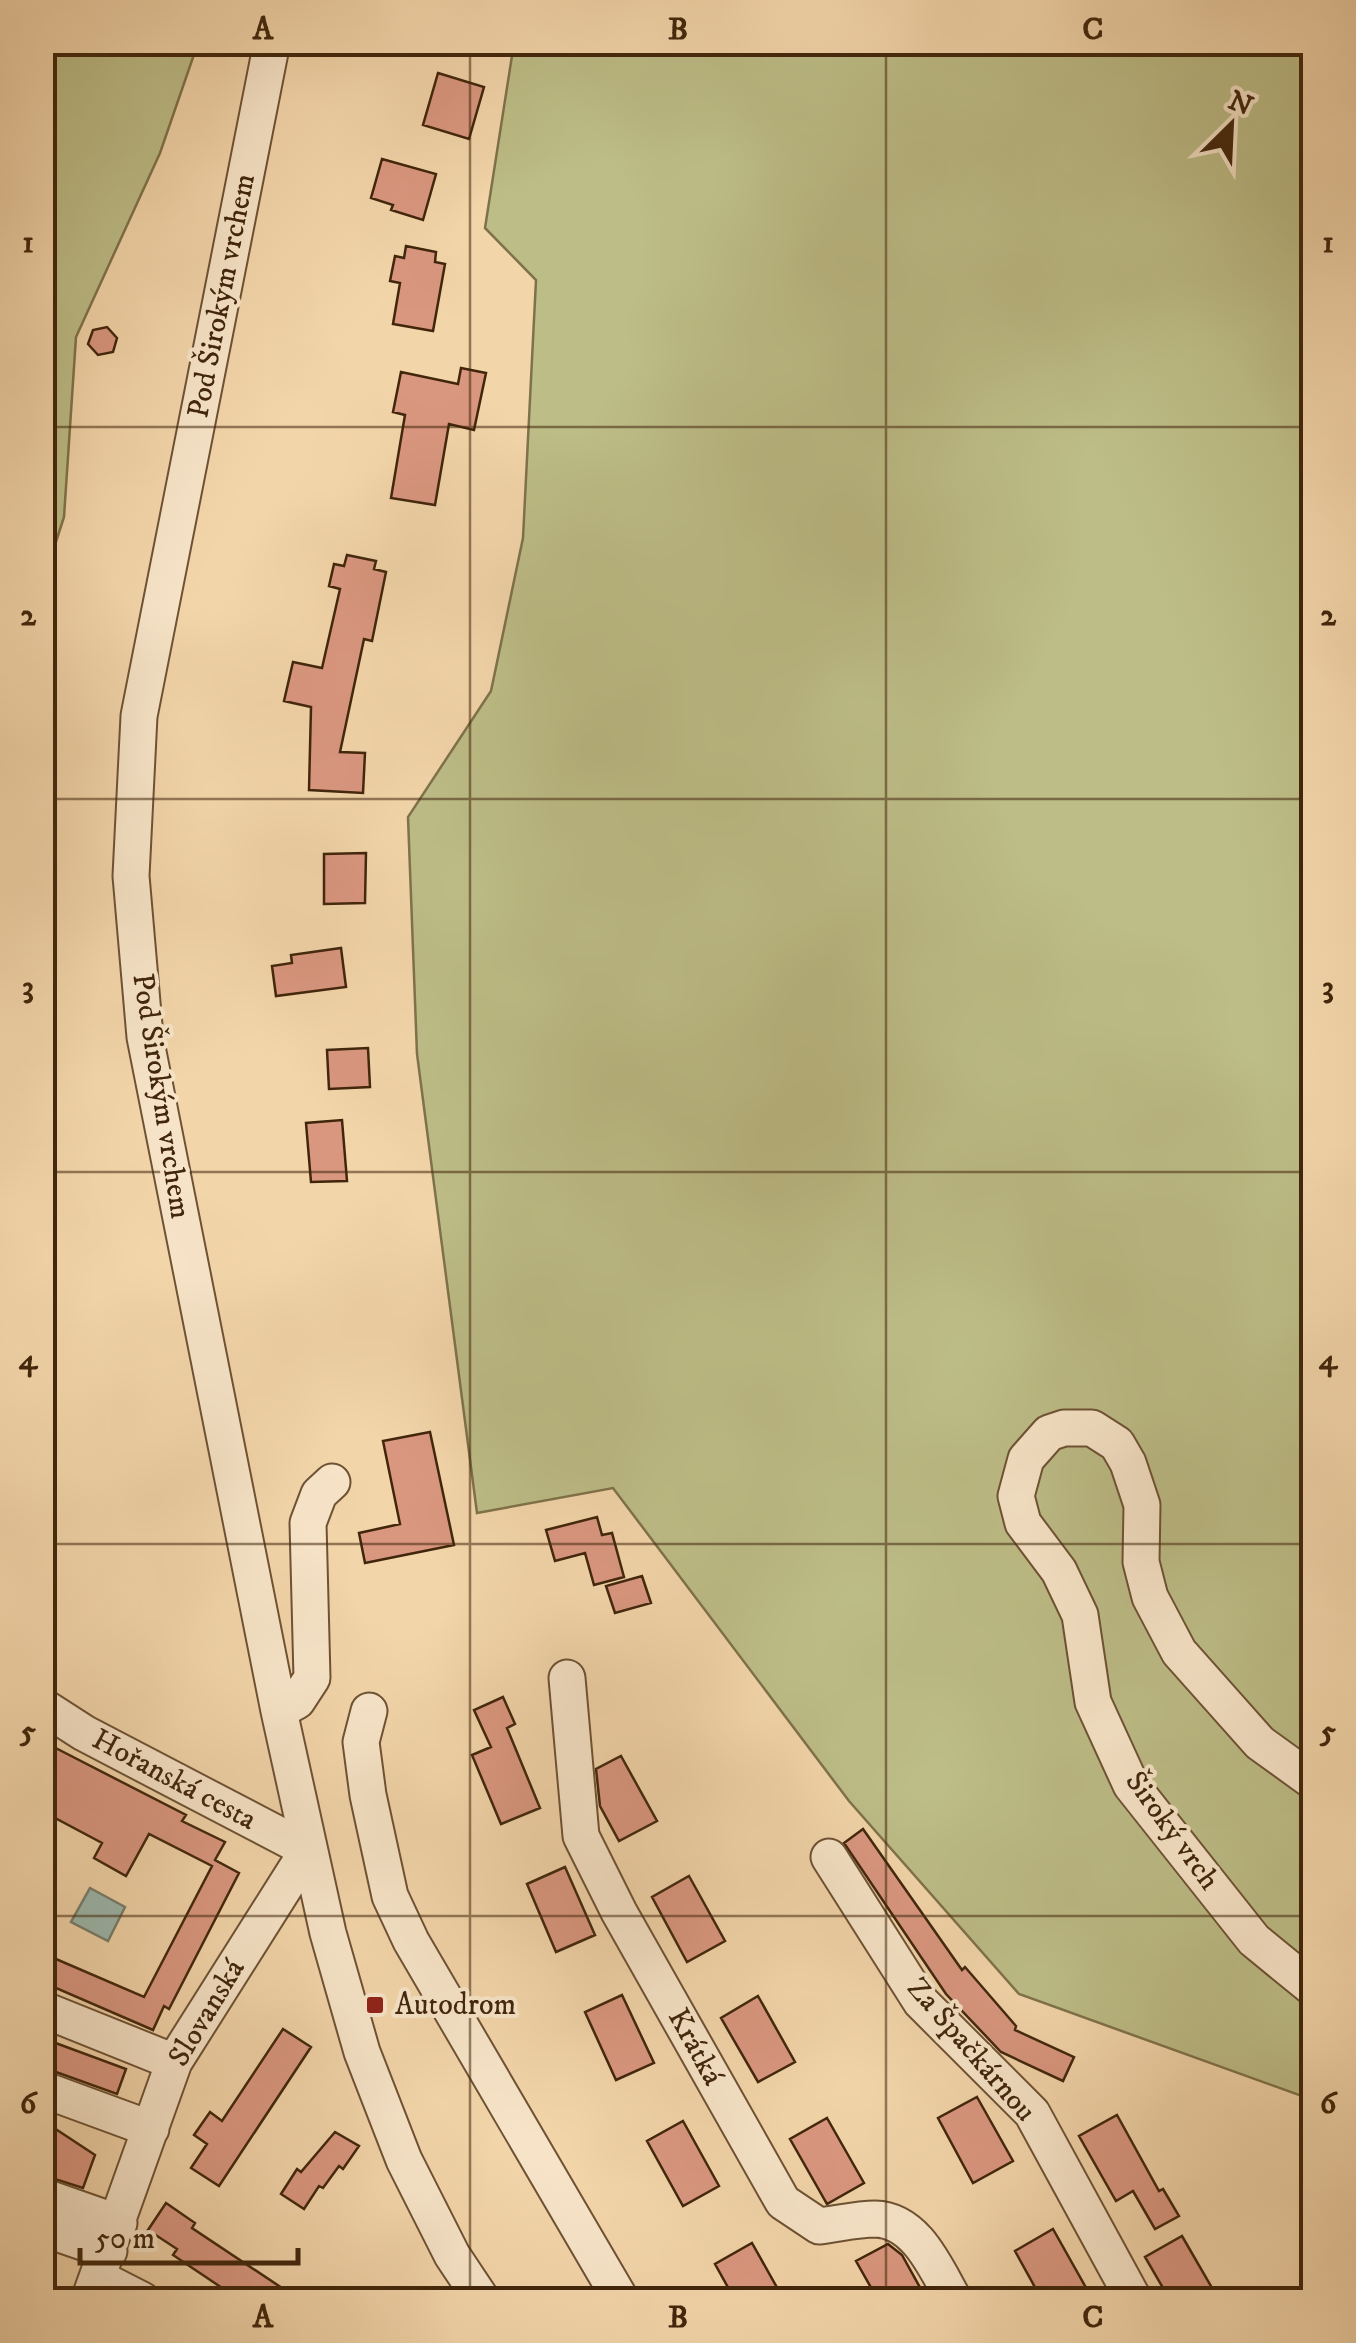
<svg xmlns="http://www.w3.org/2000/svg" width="1356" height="2343" font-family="'IM FELL DW Pica',serif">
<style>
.green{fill:#bdbd87;stroke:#7f724a;stroke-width:2.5}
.water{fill:#9cb8ae;stroke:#787e6d;stroke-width:2.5}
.building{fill:#da9780;stroke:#41260c;stroke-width:2.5}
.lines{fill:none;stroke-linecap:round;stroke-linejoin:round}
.minor-casing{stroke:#6e5234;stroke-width:39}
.minor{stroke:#f7e4c8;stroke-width:35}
.grid{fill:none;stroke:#41260c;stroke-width:2.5;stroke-opacity:0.55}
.poi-dot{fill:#8f2418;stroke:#f7e4c8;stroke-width:4}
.labels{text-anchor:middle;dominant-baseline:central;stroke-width:8;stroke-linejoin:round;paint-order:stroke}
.street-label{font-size:30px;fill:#41260c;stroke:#f7e4c8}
.poi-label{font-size:30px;fill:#41260c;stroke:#f7e4c8;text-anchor:start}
.neatline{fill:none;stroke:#41260c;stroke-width:4}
.grid-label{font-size:32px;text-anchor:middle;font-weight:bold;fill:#41260c}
</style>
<rect width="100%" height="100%" fill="#f3d5aa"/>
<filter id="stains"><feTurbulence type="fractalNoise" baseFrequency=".002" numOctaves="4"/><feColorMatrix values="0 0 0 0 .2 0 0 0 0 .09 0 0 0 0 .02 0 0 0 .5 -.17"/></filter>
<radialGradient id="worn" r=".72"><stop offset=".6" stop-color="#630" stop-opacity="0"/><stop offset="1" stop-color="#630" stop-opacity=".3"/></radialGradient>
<path class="green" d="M 43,42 L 198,43 L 160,153 L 76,337 L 64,517 L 43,582 Z
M 514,43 L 1313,43 L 1313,2100 L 1019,1994 L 849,1801 L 613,1488 L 477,1513 L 417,1054 L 408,817 L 491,691 L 523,538 L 536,280 L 485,228 Z"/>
<path class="water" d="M 90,1888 L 125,1907 L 108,1941 L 71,1922 Z"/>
<path class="building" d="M 438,73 L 484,87 L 469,139 L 423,125 Z
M 382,159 L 436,174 L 423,220 L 391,210 L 393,205 L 371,198 Z
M 406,246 L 436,252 L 435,262 L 445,264 L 433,331 L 393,324 L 400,283 L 390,281 L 395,256 L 404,258 Z
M 107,327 L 117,338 L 113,352 L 98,355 L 88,344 L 93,330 Z
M 461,368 L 486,373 L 474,430 L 449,424 L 435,505 L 391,498 L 405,415 L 393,412 L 401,372 L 458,384 Z
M 347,555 L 376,561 L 374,569 L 386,572 L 372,641 L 364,639 L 340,752 L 365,753 L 363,793 L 309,790 L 311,707 L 284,701 L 293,662 L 322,668 L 340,589 L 329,586 L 334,564 L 344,566 Z
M 366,853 L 365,903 L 324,904 L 324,854 Z
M 341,948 L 346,987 L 276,996 L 272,966 L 292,963 L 291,955 Z
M 368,1048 L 370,1087 L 329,1089 L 327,1050 Z
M 342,1120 L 347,1181 L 311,1182 L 306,1123 Z
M 430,1432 L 454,1545 L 365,1563 L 359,1533 L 400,1524 L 383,1441 Z
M 597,1517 L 602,1535 L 612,1533 L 624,1577 L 594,1585 L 585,1553 L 555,1561 L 546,1530 Z
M 642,1576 L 651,1603 L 615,1613 L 606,1586 Z
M 503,1697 L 515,1724 L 507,1728 L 540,1808 L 501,1824 L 472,1755 L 491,1747 L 474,1710 Z
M 42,1741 L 186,1815 L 182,1821 L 225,1842 L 215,1860 L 239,1873 L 169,2009 L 164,2006 L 153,2030 L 42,1982 L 42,1953 L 144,1997 L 212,1866 L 149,1834 L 126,1876 L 94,1858 L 102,1843 L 42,1811 Z
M 621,1756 L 657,1821 L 619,1841 L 600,1806 L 596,1769 Z
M 863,1829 L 962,1970 L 965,1967 L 1016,2026 L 1015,2030 L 1074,2057 L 1063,2081 L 1001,2052 L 946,1994 L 844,1843 Z
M 565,1867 L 595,1935 L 556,1952 L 527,1884 Z
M 689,1876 L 725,1941 L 687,1962 L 652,1897 Z
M 622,1995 L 654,2063 L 616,2080 L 585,2012 Z
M 758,1996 L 795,2062 L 758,2082 L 721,2018 Z
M 283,2029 L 311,2047 L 219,2186 L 191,2168 L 207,2144 L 194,2135 L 210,2112 L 222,2121 Z
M 42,2038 L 126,2069 L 117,2094 L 42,2067 Z
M 977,2097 L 1013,2161 L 973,2183 L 938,2118 Z
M 1117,2115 L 1159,2191 L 1163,2189 L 1179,2216 L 1155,2229 L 1133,2191 L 1116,2201 L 1079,2136 Z
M 827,2118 L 864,2183 L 827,2204 L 790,2139 Z
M 42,2120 L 95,2155 L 83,2188 L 42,2175 Z
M 683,2121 L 719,2186 L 683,2206 L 647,2141 Z
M 335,2132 L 359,2146 L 343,2169 L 339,2166 L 323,2188 L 319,2186 L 304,2209 L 281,2194 L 297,2169 L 301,2172 Z
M 166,2203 L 195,2223 L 192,2228 L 300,2300 L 240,2300 L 173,2255 L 177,2249 L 148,2230 Z
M 1053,2229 L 1089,2293 L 1076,2300 L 1042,2300 L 1015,2251 Z
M 1182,2236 L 1219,2300 L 1170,2300 L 1145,2257 Z
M 752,2243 L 784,2300 L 735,2300 L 715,2264 Z
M 888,2244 L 902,2255 L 927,2300 L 878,2300 L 856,2261 Z"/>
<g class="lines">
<defs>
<path id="minor" d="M 272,42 L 139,716 L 131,876 L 145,1037 L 279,1711 L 328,1933 L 362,2052 L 404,2160 L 452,2255 L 482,2300
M 567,1678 L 581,1836 L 619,1912 L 783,2202 L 819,2226 C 837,2224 857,2219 875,2219 C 917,2220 936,2269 954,2300
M 42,1706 L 84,1733 L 308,1850
M 279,1711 L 297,1701 L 312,1678 L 308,1523 L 319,1494 L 332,1482
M 369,1711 L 361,1742 L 368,1795 L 390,1896 L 411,1941 L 621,2300
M 1314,1782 L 1260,1743 L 1179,1652 L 1150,1597 L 1141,1562 L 1142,1505 L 1128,1463 L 1117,1444 L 1092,1428 L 1064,1428 L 1049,1433 L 1026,1459 L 1016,1496 L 1023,1523 L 1059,1571 L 1080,1615 L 1093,1702 L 1131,1785 L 1254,1940 L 1314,1989
M 829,1857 L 921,2002 L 1032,2113 L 1134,2300
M 42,2009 L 174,2062
M 42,2089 L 151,2129
M 42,2196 L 119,2223
M 42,2228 L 109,2251
M 99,2278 L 142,2300
M 89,2300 L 174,2062 L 308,1850"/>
</defs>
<use href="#minor" class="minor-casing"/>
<use href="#minor" class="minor"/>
</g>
<path class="grid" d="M 470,42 L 470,2300M 886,42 L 886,2300M 42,427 L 1314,427M 42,799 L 1314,799M 42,1172 L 1314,1172M 42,1544 L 1314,1544M 42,1916 L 1314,1916"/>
<rect class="poi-dot" x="365" y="1995" width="20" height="20" rx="5"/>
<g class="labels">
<g class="street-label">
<text transform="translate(222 296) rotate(-79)">Pod Širokým vrchem</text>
<text transform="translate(161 1096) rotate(81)">Pod Širokým vrchem</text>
<text transform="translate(174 1780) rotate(28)">Hořanská cesta</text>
<text transform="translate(1172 1831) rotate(54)">Široký vrch</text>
<text transform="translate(207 2013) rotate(-59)">Slovanská</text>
<text transform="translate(695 2047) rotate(61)">Krátká</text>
<text transform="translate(971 2050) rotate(49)">Za Špačkárnou</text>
</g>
<g class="poi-label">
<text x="395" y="2005">Autodrom</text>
</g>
</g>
<rect width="1356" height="2343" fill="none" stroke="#f3d5aa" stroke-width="110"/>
<g transform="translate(1231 125) rotate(24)" stroke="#f7e4c8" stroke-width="8" paint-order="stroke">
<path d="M0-8L18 38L0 25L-18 38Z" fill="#41260c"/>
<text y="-15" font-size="28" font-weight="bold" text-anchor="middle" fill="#41260c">N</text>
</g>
<path d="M80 2248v15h218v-15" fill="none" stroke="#41260c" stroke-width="5"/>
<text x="95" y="2248" font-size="30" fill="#41260c" stroke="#f7e4c8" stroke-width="8" paint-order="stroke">50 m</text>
<rect x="55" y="55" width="1246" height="2233" class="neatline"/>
<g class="grid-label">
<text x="263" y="39">A</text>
<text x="678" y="39">B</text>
<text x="1093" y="39">C</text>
<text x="28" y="252">1</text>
<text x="1328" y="252">1</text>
<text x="28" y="625">2</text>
<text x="1328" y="625">2</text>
<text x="28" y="997">3</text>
<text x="1328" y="997">3</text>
<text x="28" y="1369">4</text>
<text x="1328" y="1369">4</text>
<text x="28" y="1741">5</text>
<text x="1328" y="1741">5</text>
<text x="28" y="2113">6</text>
<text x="1328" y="2113">6</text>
<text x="263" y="2327">A</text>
<text x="678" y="2327">B</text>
<text x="1093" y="2327">C</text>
</g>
<rect width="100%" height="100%" filter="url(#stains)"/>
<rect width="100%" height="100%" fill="url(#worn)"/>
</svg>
